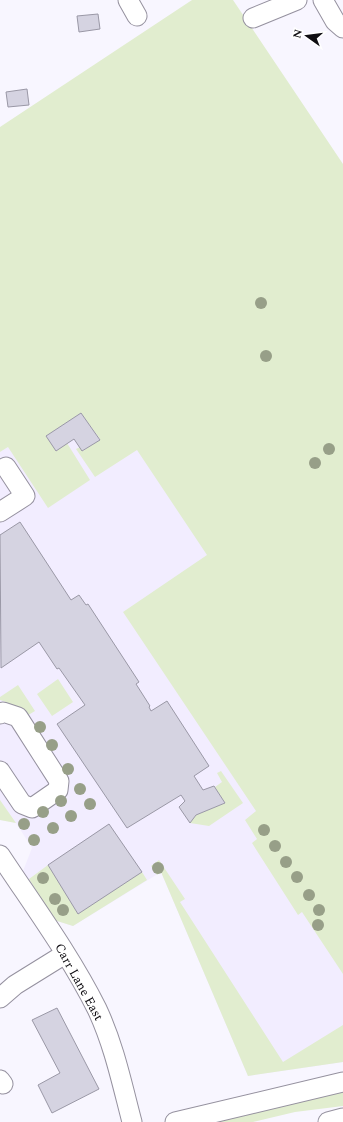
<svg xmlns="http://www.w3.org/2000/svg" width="343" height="1122" font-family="Spectral,serif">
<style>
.built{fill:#f2edff}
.green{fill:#e1edcf}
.building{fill:#d5d3e1;stroke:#9a98a6}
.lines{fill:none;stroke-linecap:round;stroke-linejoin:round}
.minor-casing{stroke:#95919f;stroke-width:21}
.minor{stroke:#fff;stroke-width:19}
.tree{fill:#979f88}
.labels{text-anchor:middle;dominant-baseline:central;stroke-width:3.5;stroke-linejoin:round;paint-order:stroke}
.street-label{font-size:13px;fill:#0f0d12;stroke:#fff}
</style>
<rect width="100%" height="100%" fill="#f8f6ff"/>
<path class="built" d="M 343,221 L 343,1062 L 248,1076 L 161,872 L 73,926 L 54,920 L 23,871 L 32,848 L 16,823 L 0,820 L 0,452 Z"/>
<path class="green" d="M 192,0 L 233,0 L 343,164 L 343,974 L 302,912 L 298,915 L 252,843 L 257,839 L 245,820 L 256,811 L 123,612 L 207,555 L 137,450 L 95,477 L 76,449 L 80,447 L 83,451 L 100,439 L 81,413 L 46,436 L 56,451 L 67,443 L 90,480 L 48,508 L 8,447 L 0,452 L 0,127 Z
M 58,679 L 73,702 L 52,716 L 37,694 Z
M 18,685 L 35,711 L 25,717 C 19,708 11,703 0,700 L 0,697 Z
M 221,771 L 243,803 L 209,826 L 190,823 L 196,815 L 225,803 L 215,787 L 222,782 L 217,773 Z
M 0,800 L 16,823 L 0,820 Z
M 159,860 L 185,899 L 180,902 L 283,1062 L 343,1025 L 343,1062 L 248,1076 L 161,872 L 157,875 L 151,866 Z
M 48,865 L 78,914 L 142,872 L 147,880 L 73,926 L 54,920 L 29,879 Z
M 343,1089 L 343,1106 L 295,1112 L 253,1122 L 208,1122 Z"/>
<path class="building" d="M 98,14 L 100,29 L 79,32 L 77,16 Z
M 27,89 L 29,105 L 8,107 L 6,92 Z
M 81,413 L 100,440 L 82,451 L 74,439 L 56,451 L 46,436 Z
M 20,522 L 71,600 L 79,595 L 86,605 L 88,604 L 139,682 L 136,684 L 150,706 L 149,707 L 151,711 L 167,701 L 209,766 L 194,776 L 203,790 L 214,786 L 225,803 L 196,815 L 190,823 L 179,807 L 185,801 L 181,795 L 127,828 L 57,724 L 85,705 L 59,668 L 57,669 L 39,642 L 1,668 L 0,535 Z
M 109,824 L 142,872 L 78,914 L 48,865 Z
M 57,1008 L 99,1089 L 52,1113 L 38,1085 L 60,1073 L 32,1020 Z"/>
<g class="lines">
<defs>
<path id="minor" d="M 128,0 L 137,16
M 323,0 L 335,21 L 343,28
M 253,18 L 297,0
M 0,512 L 25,496 L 6,467
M 0,714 L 3,712 L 18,717 L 59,781 L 58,790 L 32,808 L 22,804 L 0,771
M 0,855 C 33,905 70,955 97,1009 C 114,1045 122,1084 132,1122
M 0,998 L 15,985 L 65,954
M 0,1080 L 3,1084
M 175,1122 L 343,1082
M 328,1122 L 343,1118"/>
</defs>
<use href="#minor" class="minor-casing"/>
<use href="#minor" class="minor"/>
</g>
<g class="tree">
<circle cx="261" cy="303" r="6"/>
<circle cx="266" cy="356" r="6"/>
<circle cx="329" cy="449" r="6"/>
<circle cx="315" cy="463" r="6"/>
<circle cx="40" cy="727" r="6"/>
<circle cx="52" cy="745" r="6"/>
<circle cx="68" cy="769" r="6"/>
<circle cx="80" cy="789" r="6"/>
<circle cx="61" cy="801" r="6"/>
<circle cx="90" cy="804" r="6"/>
<circle cx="43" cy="812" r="6"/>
<circle cx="71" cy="816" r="6"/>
<circle cx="24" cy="824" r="6"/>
<circle cx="53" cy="828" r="6"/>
<circle cx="264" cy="830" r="6"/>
<circle cx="34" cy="840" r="6"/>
<circle cx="275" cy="846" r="6"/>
<circle cx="286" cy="862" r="6"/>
<circle cx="158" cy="868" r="6"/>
<circle cx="297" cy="877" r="6"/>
<circle cx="43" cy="878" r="6"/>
<circle cx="309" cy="895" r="6"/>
<circle cx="55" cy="899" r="6"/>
<circle cx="63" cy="910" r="6"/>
<circle cx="319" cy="910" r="6"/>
<circle cx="318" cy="925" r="6"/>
</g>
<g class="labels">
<g class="street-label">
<text transform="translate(79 982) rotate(61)">Carr Lane East</text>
</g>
</g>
<g transform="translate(307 36) rotate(284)" stroke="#ffffff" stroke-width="3" paint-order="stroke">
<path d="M0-3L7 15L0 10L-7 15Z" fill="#0f0d12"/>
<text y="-6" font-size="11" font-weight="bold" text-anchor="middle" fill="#0f0d12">N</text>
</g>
</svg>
